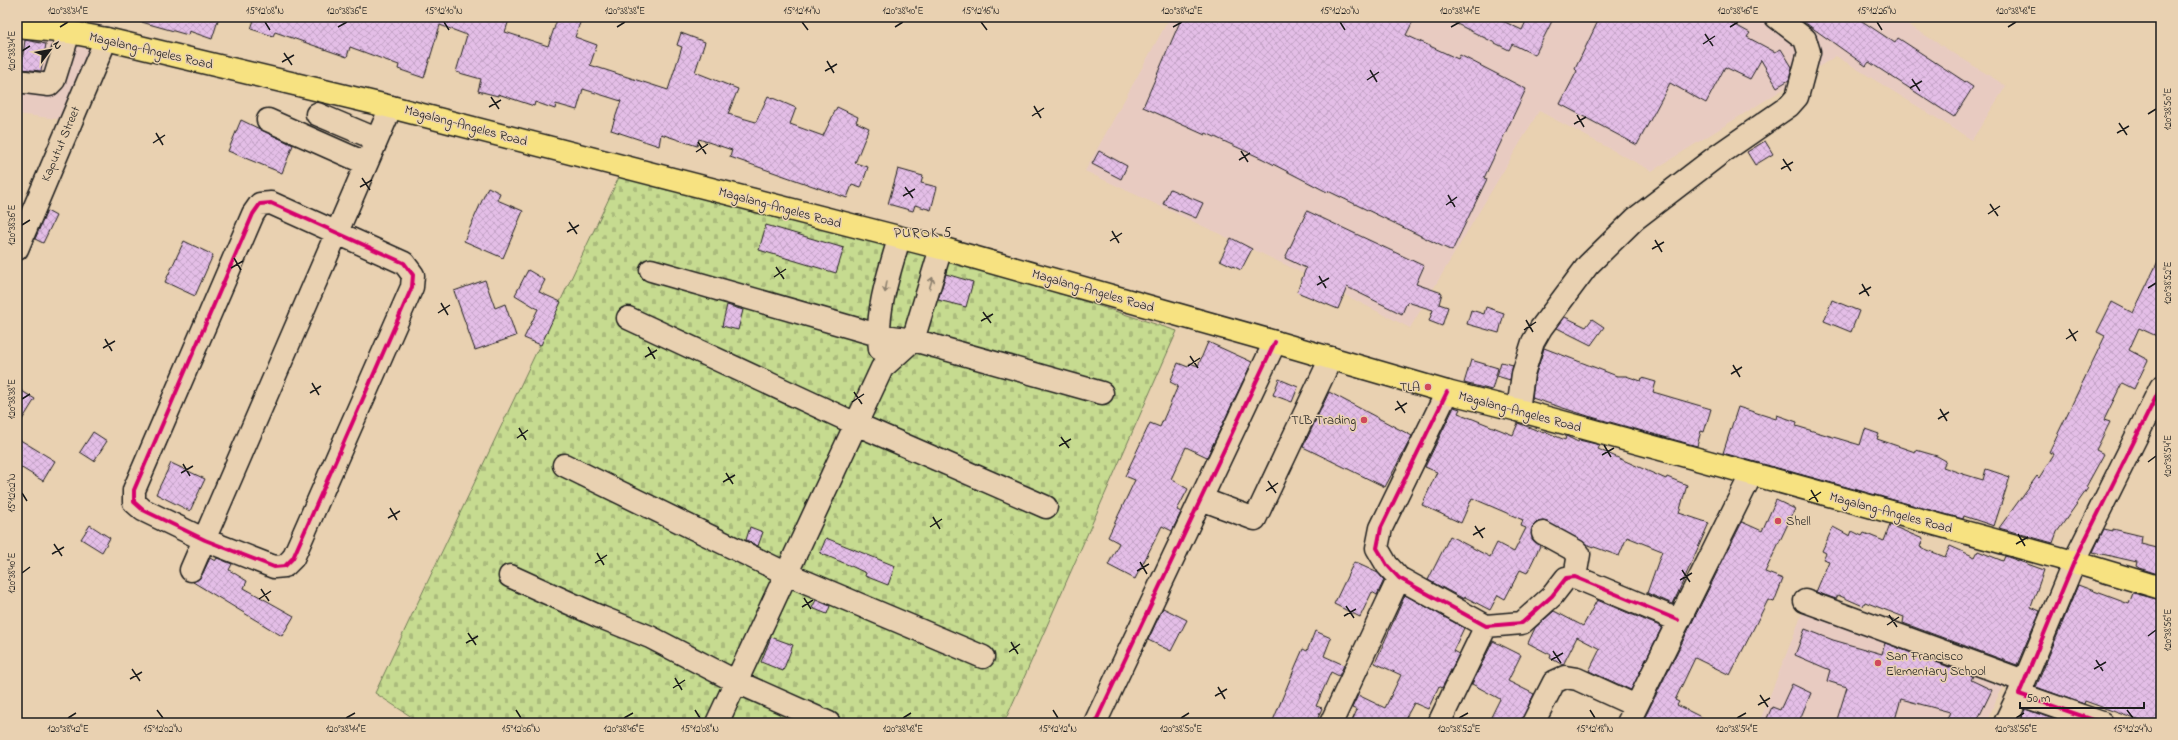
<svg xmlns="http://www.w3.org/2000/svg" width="2178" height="740" font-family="'Indie Flower',sans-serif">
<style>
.built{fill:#e8cbc1}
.cemetery{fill:url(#cemetery-stones);stroke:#717c56}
.building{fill:url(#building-cross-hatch);stroke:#1c1c1c}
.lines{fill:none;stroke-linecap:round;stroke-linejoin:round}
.minor-casing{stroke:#1c1c1c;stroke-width:25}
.major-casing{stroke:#1c1c1c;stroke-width:25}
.minor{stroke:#e9d1b1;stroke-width:22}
.major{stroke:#f7e281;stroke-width:22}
.cycleway-casing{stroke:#e9d1b1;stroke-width:6}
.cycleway{stroke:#d6006c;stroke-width:4}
.oneway{stroke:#8d806e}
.ticks{fill:none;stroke:#1c1c1c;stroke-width:1.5}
.poi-dot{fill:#d1495b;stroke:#e9d1b1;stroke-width:1.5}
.labels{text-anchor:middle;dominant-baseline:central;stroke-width:3;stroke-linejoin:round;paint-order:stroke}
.street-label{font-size:13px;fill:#1c1c1c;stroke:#e9d1b1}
.poi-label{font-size:13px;fill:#1c1c1c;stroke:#e9d1b1;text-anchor:end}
.neighbourhood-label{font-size:14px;letter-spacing:1px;fill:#1c1c1c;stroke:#e9d1b1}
.neatline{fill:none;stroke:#1c1c1c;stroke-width:1.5}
.ticks-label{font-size:10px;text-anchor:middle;fill:#1c1c1c}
</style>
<defs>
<pattern id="cemetery-stones" width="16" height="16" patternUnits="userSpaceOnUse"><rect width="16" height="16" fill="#c6db90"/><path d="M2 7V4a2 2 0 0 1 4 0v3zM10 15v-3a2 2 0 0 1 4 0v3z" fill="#aabb7c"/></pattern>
<pattern id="building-cross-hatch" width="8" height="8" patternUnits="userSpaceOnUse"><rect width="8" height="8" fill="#e4bee7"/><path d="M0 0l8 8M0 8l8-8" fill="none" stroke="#c3a3c6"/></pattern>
</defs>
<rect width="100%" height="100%" fill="#e9d1b1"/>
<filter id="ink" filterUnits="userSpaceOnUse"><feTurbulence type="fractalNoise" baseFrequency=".025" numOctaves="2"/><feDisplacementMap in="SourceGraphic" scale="8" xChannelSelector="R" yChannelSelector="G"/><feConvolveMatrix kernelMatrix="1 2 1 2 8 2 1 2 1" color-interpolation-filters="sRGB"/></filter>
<g filter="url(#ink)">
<path class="built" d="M 1170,17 L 1896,17 L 2006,86 L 1972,140 L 1836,56 L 1652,171 L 1539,111 L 1410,328 L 1286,265 L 1085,171 Z
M 17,38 L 92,49 L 58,119 L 17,114 Z
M 1806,604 L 2006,678 L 1986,723 L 1759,723 Z"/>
<path class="cemetery" d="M 621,173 L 890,239 L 1177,331 L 1004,723 L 421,723 L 375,693 Z"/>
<path class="building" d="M 138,17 L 219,17 L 212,39 L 189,31 L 188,35 L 138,21 Z
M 255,17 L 510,17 L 505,32 L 548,46 L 558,17 L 582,17 L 575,37 L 597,45 L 590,65 L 668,90 L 682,47 L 677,45 L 681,33 L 705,42 L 695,72 L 738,89 L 728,114 L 756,122 L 768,96 L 796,108 L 790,124 L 823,136 L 837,107 L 858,117 L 856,122 L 869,128 L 855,163 L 868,167 L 861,188 L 852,185 L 847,198 L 730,157 L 732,150 L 699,139 L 697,146 L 661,134 L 659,146 L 611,130 L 621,101 L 583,89 L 577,110 L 556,104 L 555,109 L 535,102 L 534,106 L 498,94 L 498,96 L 478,91 L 481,79 L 456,72 L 467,35 L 440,25 L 424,78 L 398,69 L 399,65 L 350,47 L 347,57 L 275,32 L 273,36 L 251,29 Z
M 1182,17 L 1415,17 L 1406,35 L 1458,59 L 1460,55 L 1526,89 L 1484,178 L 1487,179 L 1452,251 L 1328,191 L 1327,192 L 1263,159 L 1206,133 L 1205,135 L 1143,107 Z
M 1443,17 L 1494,17 L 1522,30 L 1528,17 L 1554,17 L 1535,55 L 1512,44 L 1509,50 Z
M 1600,17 L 1721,17 L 1750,33 L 1747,37 L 1775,52 L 1781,49 L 1792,67 L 1789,80 L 1777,87 L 1761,60 L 1750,79 L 1725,67 L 1706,103 L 1670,83 L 1637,145 L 1560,104 L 1577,71 L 1575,69 Z
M 1797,17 L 1856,17 L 1895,43 L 1898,38 L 1973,87 L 1954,117 L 1869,62 L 1866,66 Z
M 25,40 L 46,44 L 41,71 L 21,69 Z
M 241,120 L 293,145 L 282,173 L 228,151 Z
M 1765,141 L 1773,154 L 1755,165 L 1747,152 Z
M 1099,151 L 1127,166 L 1121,179 L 1092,164 Z
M 898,169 L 923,176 L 921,183 L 937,187 L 931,210 L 915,205 L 913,211 L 888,204 Z
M 488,187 L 500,193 L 497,200 L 523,211 L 503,258 L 464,241 Z
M 1170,189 L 1203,203 L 1196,218 L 1163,204 Z
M 47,211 L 56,216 L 43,243 L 35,239 Z
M 1307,211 L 1424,266 L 1416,284 L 1442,293 L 1439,304 L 1448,307 L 1442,326 L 1429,321 L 1433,310 L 1407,302 L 1402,314 L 1347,287 L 1338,309 L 1297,292 L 1306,268 L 1285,258 Z
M 766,225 L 844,248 L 836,273 L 759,250 Z
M 1231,238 L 1252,249 L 1241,270 L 1220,260 Z
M 184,241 L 213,255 L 195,296 L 165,282 Z
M 2161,255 L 2161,338 L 2139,328 L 2129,350 L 2148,360 L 2134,389 L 2122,383 L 2104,420 L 2110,422 L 2096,450 L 2104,454 L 2086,487 L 2088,488 L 2057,532 L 2053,543 L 1999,528 L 2037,476 L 2039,478 L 2054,454 L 2049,452 L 2105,336 L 2097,332 L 2112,302 L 2133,313 Z
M 528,270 L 545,280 L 539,292 L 561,302 L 541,345 L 524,338 L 538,309 L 515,295 Z
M 946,274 L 973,282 L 966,307 L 938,300 Z
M 485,280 L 495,308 L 505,304 L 516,336 L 475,350 L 454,291 Z
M 1832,300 L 1859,311 L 1851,332 L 1824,321 Z
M 727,305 L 743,310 L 738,330 L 722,326 Z
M 1486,307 L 1504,313 L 1499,333 L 1467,324 L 1471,310 L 1484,314 Z
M 1565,317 L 1586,327 L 1592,319 L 1604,327 L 1591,345 L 1557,328 Z
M 1208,342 L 1252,362 L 1207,457 L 1186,447 L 1171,479 L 1188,489 L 1177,510 L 1181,512 L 1172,531 L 1162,526 L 1135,579 L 1108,565 L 1119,543 L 1108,537 L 1135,480 L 1125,476 L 1150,423 L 1160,427 L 1178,386 L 1170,382 L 1178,363 L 1188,367 L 1190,363 L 1198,366 Z
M 1544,348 L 1617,376 L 1626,376 L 1641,381 L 1642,378 L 1656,382 L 1653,392 L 1711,409 L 1704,432 L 1701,431 L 1697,446 L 1588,416 L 1532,398 L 1535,377 Z
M 1471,360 L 1498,368 L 1492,390 L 1464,383 Z
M 1501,362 L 1513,365 L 1510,380 L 1497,376 Z
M 1279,379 L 1298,387 L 1292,402 L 1273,395 Z
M 17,388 L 35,399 L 17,428 Z
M 1329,392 L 1412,436 L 1385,487 L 1303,447 Z
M 1454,407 L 1460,409 L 1458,413 L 1513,435 L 1518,423 L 1544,433 L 1544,431 L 1565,440 L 1566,436 L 1578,442 L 1579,440 L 1600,445 L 1598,449 L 1666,479 L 1667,477 L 1687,485 L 1679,513 L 1709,523 L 1673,604 L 1647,593 L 1662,551 L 1627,537 L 1619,556 L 1586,544 L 1543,521 L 1537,522 L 1532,527 L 1532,539 L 1540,546 L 1527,573 L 1520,570 L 1505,599 L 1498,595 L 1490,610 L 1465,597 L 1464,599 L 1428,580 L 1450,536 L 1490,557 L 1497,543 L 1514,552 L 1526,528 L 1521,526 L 1523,520 L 1472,498 L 1461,523 L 1422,505 L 1437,472 L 1425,467 Z
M 1738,407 L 1776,419 L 1777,415 L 1797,422 L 1796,426 L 1860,445 L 1865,429 L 1879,434 L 1877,439 L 1915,452 L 1916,450 L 1937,456 L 1946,461 L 1943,467 L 1963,474 L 1983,480 L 1986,469 L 2010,477 L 1994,526 L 1964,516 L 1963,519 L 1723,453 Z
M 93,432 L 107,441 L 94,461 L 80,452 Z
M 17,438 L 55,461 L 43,481 L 17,465 Z
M 171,463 L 205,479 L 190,511 L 156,494 Z
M 1776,500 L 1795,509 L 1765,572 L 1783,579 L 1774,602 L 1768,600 L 1730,675 L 1695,658 L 1675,700 L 1679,702 L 1677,705 L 1713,723 L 1642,723 L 1742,522 L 1762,531 Z
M 90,525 L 110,538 L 102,552 L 81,539 Z
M 1890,525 L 1923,539 L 1920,547 L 1945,557 L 1950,546 L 1975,557 L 1978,551 L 2003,561 L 2005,556 L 2044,570 L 2031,607 L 2040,611 L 2017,665 L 1903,623 L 1904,617 L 1865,602 L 1863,606 L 1838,595 L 1836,599 L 1816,592 L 1829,561 L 1823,559 L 1826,553 L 1822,551 L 1833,527 L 1850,536 L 1852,531 L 1862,536 L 1864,533 L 1884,541 Z
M 750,527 L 763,532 L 758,546 L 746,540 Z
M 2104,529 L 2113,531 L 2113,529 L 2142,536 L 2141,544 L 2161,549 L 2161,575 L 2139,568 L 2136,566 L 2137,562 L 2093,552 Z
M 826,538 L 895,566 L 888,585 L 865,576 L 866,573 L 851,566 L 820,553 Z
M 210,558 L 215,561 L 217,558 L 232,564 L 229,570 L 247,581 L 244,588 L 294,616 L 282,636 L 193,582 L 202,575 Z
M 1354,562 L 1378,573 L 1384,580 L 1377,595 L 1372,592 L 1360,617 L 1334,604 Z
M 2078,585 L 2129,604 L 2133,593 L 2161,600 L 2161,723 L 2146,723 L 2085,701 L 2084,704 L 2036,687 Z
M 1405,595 L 1464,628 L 1453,651 L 1459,654 L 1442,688 L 1439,686 L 1428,709 L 1414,703 L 1403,723 L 1351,723 L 1357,710 L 1352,708 L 1358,695 L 1385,708 L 1401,675 L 1375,663 Z
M 816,600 L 830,606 L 827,614 L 812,608 Z
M 1597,600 L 1662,627 L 1631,690 L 1589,671 L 1600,649 L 1577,637 L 1563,665 L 1550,658 L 1551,655 L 1528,643 L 1535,628 L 1554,611 L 1583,626 Z
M 1163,608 L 1187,620 L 1171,651 L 1148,640 Z
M 1805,629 L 1833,640 L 1882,654 L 1885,643 L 1973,676 L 1971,680 L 1992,690 L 1976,723 L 1945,723 L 1950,712 L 1901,699 L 1894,723 L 1836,723 L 1847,687 L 1827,681 L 1830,670 L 1795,655 Z
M 1315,631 L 1331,638 L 1324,656 L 1344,665 L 1339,676 L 1331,672 L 1316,706 L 1322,708 L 1316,723 L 1272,723 L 1296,665 L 1303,649 L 1307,651 Z
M 771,637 L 793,645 L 783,671 L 761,662 Z
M 1493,641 L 1521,655 L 1508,681 L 1534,694 L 1521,723 L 1488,723 L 1500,699 L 1472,684 Z
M 1792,684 L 1811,693 L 1800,719 L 1809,723 L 1765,723 L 1772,707 L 1780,710 Z
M 2025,709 L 2064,723 L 2019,723 Z"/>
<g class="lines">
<defs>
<path id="minor" d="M 17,81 L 49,85 L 54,80 L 69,32
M 317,114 L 376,139
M 268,120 L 365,163
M 271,203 L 404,263 L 413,275 L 412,287 L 293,558 L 285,566 L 274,567 L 205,540 L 143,510 L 134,502 L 134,490 L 253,214 L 260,204 Z
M 17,249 L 106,39
M 651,270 L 878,335 L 913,340 L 1102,393
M 628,318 L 856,424 L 1046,507
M 880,349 C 875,313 889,273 899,239
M 1447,392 L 1381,528 L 1377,548 L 1387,565 L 1399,578 L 1486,626 L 1522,623 L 1552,596 L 1566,578 L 1575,577 L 1678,620
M 1518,410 L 1523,374 L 1533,342 L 1541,328 L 1588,265 L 1635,219 L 1717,156 L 1789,106 L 1797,97 L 1809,52 L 1805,39 L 1776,17
M 564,465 L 787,574 L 983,657
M 1201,499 L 1255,519 L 1331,358
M 1543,533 L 1576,551 L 1579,554 L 1575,577
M 191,570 L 391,107
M 510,576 L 598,616 L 650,637 L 737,682 L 829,723
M 1805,601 L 2024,681
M 717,723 L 882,368 L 913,340 L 941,248
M 1095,723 L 1275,342
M 1331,723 L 1399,578
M 1439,723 L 1486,626
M 1533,723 L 1554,682 L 1565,677 L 1577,679 L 1636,706
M 1628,723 L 1751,475
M 2005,723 L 2019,694
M 2102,723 L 2019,694 L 2074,562 L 2161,387"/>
<path id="major" d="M 17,27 L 69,32 L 106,39 L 391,107 L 941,248 L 1275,342 L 1447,392 L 1518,410 L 2074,562 L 2161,588"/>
</defs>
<use href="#minor" class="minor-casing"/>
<use href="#major" class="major-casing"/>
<use href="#minor" class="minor"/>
<use href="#major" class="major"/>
<defs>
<path id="cycleway" d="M 271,203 L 404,263 L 413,275 L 412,287 L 293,558 L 285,566 L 274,567 L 205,540 L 143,510 L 134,502 L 134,490 L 253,214 L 260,204 Z
M 1447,392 L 1381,528 L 1377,548 L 1387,565 L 1399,578 L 1486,626 L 1522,623 L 1552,596 L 1566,578 L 1575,577 L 1678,620
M 1095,723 L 1275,342
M 2102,723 L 2019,694 L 2074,562 L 2161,387"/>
</defs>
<use href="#cycleway" class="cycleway-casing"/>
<use href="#cycleway" class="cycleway"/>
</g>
<defs><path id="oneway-shaft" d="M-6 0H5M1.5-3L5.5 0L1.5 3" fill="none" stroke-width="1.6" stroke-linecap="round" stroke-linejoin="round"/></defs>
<g class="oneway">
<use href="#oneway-shaft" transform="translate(931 283) rotate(-74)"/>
<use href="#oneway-shaft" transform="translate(886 287) rotate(100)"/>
</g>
</g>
<path class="ticks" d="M 265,22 L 270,30M 444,22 L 449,30M 802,22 L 808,30M 981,22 L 987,30M 1340,22 L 1345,30M 1877,22 L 1882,30M 60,27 L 68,22M 338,27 L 347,22M 617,27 L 625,22M 895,27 L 903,22M 1173,27 L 1182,22M 1451,27 L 1460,22M 1730,27 L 1738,22M 2008,27 L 2016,22M 1705,34 L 1713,46M 1703,44 L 1715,36M 22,51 L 30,46M 284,53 L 292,65M 827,61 L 834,73M 282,62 L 294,55M 1370,70 L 1377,82M 825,71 L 837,64M 1912,79 L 1920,91M 1367,80 L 1379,72M 1910,88 L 1922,81M 491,97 L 499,109M 1034,106 L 1041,118M 489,107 L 501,100M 2148,114 L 2156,109M 1577,115 L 1584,127M 1032,116 L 1044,108M 2119,123 L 2127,135M 1574,124 L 1586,117M 156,133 L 163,145M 2117,133 L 2129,126M 698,142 L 706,154M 153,143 L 165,135M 1241,151 L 1248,162M 696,152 L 708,144M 1783,159 L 1791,171M 1239,160 L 1250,153M 1781,169 L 1793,162M 362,178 L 370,190M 360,187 L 372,180M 905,187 L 913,198M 1448,195 L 1455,207M 903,196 L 915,189M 1990,204 L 1998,216M 1446,205 L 1457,197M 1988,214 L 2000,206M 569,222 L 577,234M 22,225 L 30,220M 1112,231 L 1119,243M 567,232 L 579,225M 1655,240 L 1662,252M 1110,241 L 1122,233M 1652,249 L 1664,242M 234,258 L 241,270M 776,267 L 784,279M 231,268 L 243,261M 1319,276 L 1326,288M 774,277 L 786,269M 1862,284 L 1869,296M 1317,285 L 1329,278M 2148,288 L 2156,283M 1859,294 L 1871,287M 441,303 L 448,315M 983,312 L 991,323M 438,313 L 450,305M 1526,320 L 1533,332M 981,321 L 993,314M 2069,329 L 2076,341M 1524,330 L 1536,322M 105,339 L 112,351M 2066,339 L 2078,331M 648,347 L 655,359M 103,348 L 115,341M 1190,356 L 1198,368M 645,357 L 657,350M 1733,365 L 1740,377M 1188,366 L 1200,358M 1731,374 L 1742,367M 312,383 L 319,395M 854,392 L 862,404M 310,393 L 321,386M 22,399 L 30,394M 1397,401 L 1405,413M 852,402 L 864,394M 1940,409 L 1947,421M 1395,410 L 1407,403M 1938,419 L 1949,412M 519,428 L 526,440M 1061,437 L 1069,448M 517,438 L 528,430M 1604,445 L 1611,457M 1059,446 L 1071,439M 1602,455 L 1614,448M 2148,462 L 2156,456M 183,464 L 190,476M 181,473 L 193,466M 726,473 L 733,484M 1268,481 L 1276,493M 723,482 L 735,475M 1811,490 L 1818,502M 1266,491 L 1278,483M 22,493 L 27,501M 1809,500 L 1821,492M 390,508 L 397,520M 933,517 L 940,529M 388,518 L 400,511M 1475,526 L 1483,538M 930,527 L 942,519M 2018,534 L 2025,546M 1473,535 L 1485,528M 54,544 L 62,556M 2016,544 L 2028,537M 597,553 L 604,565M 52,554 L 64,547M 1140,562 L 1147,574M 595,563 L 607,555M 1682,570 L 1690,582M 1137,571 L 1149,564M 22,573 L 30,567M 1680,580 L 1692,573M 261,589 L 269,601M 804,598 L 811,609M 259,599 L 271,591M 1346,606 L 1354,618M 802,607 L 813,600M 1889,615 L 1897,627M 1344,616 L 1356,609M 1887,625 L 1899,617M 468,633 L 476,645M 2148,636 L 2156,630M 1011,642 L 1018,654M 466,643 L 478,636M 1553,651 L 1561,663M 1009,652 L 1020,644M 1551,660 L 1563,653M 2096,660 L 2103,671M 132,669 L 140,681M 2094,669 L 2106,662M 675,678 L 682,690M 130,679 L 142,672M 1218,687 L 1225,699M 673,688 L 685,680M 1760,695 L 1768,707M 1215,696 L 1227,689M 1758,705 L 1770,698M 157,710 L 163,718M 516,710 L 521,718M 695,710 L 700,718M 1053,710 L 1058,718M 1590,710 L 1595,718M 2127,710 L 2133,718M 68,718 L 76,713M 346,718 L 355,713M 624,718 L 633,713M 903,718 L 911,713M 1181,718 L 1189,713M 1459,718 L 1468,713M 1737,718 L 1746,713M 2016,718 L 2024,713"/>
<g class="poi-dot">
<circle cx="1428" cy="387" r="4"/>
<circle cx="1364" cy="420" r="4"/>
<circle cx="1778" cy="521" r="4"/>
<circle cx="1878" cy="663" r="4"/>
</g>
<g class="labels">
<g class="street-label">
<text transform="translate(151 51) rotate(13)">Magalang-Angeles Road</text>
<text transform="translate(466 126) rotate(15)">Magalang-Angeles Road</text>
<text transform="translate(61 144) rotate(-67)">Kaputut Street</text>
<text transform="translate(780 208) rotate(15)">Magalang-Angeles Road</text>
<text transform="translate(1093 291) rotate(16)">Magalang-Angeles Road</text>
<text transform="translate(1520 412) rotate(15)">Magalang-Angeles Road</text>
<text transform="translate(1891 513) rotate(15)">Magalang-Angeles Road</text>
</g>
<g class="poi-label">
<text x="1420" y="387">TLA</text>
<text x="1356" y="420">TLB Trading</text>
<text x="1786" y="521" text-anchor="start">Shell</text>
<text x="1886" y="656" text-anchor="start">San Francisco<tspan x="1886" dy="15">Elementary School</tspan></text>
</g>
<g class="neighbourhood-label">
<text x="923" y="233">PUROK 5</text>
</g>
</g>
<rect width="2178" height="740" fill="none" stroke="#e9d1b1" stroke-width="44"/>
<g transform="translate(50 50) rotate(58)" stroke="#e9d1b1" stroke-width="3" paint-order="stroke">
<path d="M0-3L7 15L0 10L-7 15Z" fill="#1c1c1c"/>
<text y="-6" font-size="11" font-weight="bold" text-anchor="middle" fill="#1c1c1c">N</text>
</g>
<path d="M2020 702v6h124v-6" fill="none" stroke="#1c1c1c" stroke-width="2"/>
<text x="2026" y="702" font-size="12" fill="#1c1c1c" stroke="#e9d1b1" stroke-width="3" paint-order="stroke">50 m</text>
<rect x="22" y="22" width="2134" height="696" class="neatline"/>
<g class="ticks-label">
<text x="68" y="14">120°38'34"E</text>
<text x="265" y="14">15°12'08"N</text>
<text x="347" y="14">120°38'36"E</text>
<text x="444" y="14">15°12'10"N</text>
<text x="625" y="14">120°38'38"E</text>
<text x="802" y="14">15°12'14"N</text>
<text x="903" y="14">120°38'40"E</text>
<text x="981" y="14">15°12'16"N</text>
<text x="1182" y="14">120°38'42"E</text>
<text x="1340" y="14">15°12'20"N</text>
<text x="1460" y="14">120°38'44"E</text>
<text x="1738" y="14">120°38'46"E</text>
<text x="1877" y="14">15°12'26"N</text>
<text x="2016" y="14">120°38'48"E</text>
<text transform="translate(11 51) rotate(-90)" y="4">120°38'34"E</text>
<text transform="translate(2167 109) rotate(-90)" y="4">120°38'50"E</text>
<text transform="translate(11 225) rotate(-90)" y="4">120°38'36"E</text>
<text transform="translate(2167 283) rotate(-90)" y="4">120°38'52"E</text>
<text transform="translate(11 399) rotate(-90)" y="4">120°38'38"E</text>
<text transform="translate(2167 456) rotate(-90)" y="4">120°38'54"E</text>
<text transform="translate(11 493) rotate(-90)" y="4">15°12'02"N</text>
<text transform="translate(11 573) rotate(-90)" y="4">120°38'40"E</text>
<text transform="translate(2167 630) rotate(-90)" y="4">120°38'56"E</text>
<text x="68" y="732">120°38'42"E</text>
<text x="163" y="732">15°12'02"N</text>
<text x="346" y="732">120°38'44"E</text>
<text x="521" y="732">15°12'06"N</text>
<text x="624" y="732">120°38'46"E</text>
<text x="700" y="732">15°12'08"N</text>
<text x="903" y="732">120°38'48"E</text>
<text x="1058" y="732">15°12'12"N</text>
<text x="1181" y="732">120°38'50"E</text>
<text x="1459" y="732">120°38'52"E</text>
<text x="1595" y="732">15°12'18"N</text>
<text x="1737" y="732">120°38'54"E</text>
<text x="2016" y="732">120°38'56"E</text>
<text x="2133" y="732">15°12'24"N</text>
</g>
</svg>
